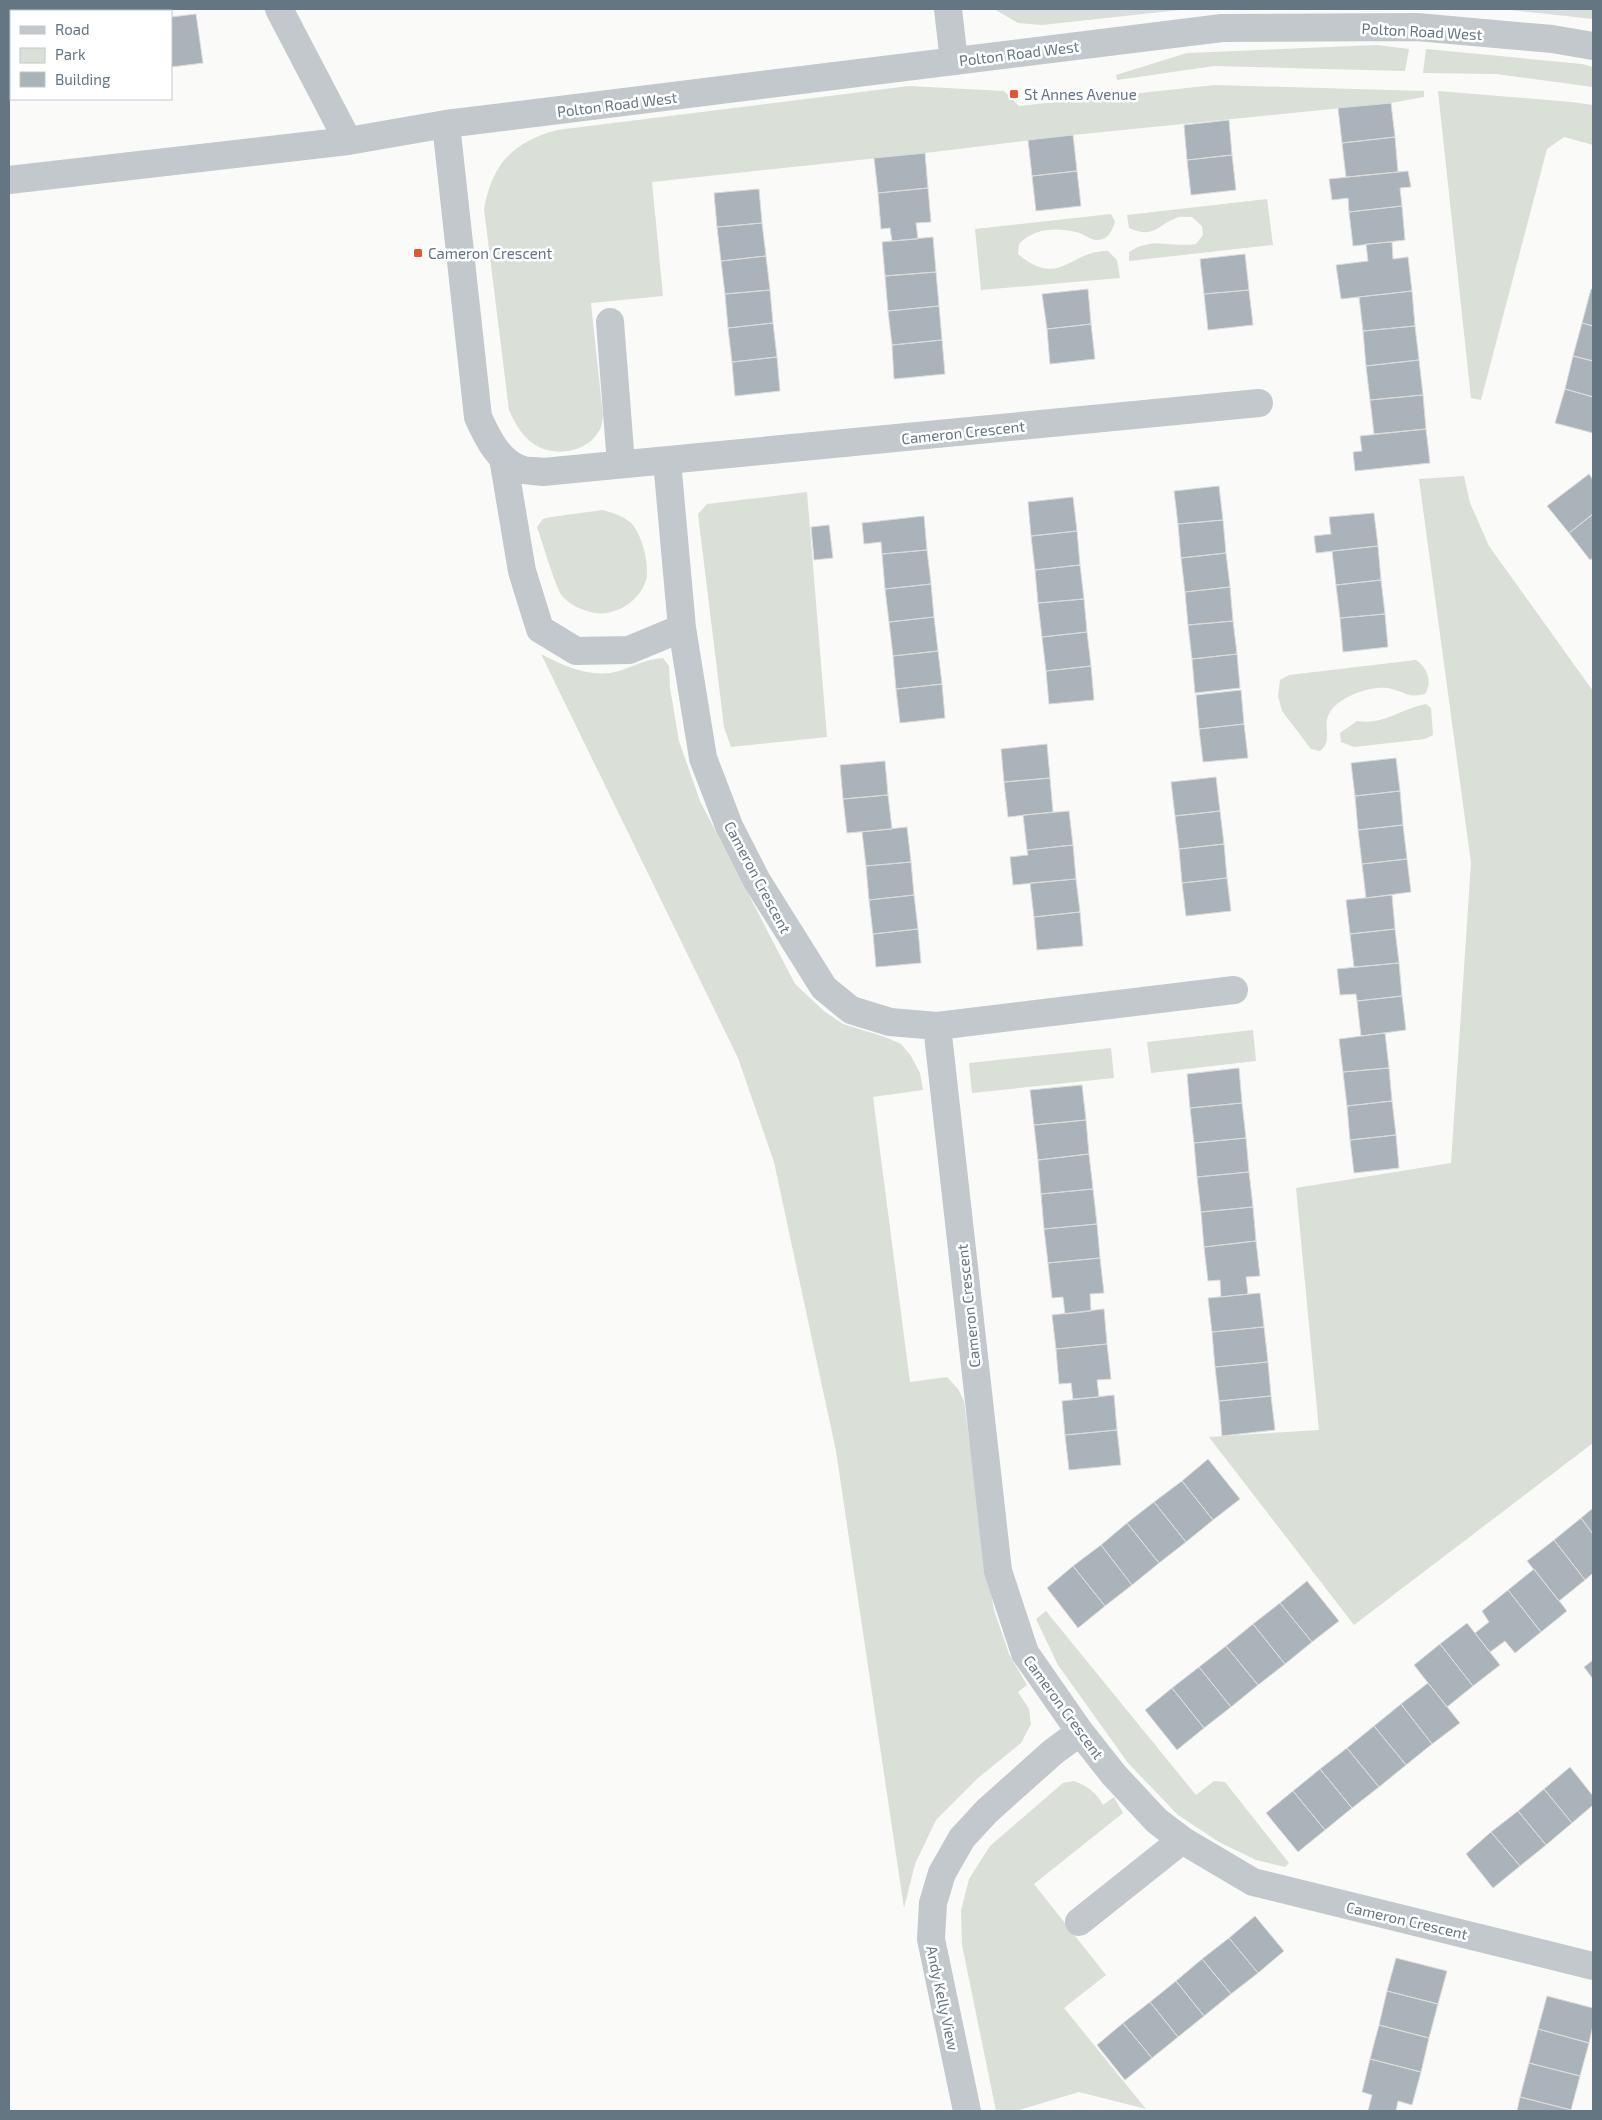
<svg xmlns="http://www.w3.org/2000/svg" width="1602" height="2120" font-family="'Exo 2',sans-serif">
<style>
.green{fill:#dadfd7}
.building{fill:#aab3b9;stroke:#dcdcda}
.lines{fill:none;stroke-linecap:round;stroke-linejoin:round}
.minor{stroke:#c3c8cc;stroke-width:28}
.poi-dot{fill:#e4572e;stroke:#fff;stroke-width:2}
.labels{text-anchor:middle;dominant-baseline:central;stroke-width:5;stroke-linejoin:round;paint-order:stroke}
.street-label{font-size:15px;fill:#657683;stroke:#fff}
.poi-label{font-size:15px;fill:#657683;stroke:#fff;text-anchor:start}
</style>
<rect width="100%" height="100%" fill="#fafaf8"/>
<path class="green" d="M 994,9 L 1189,9 L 1042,25 L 1018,23 Z
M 1501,9 L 1593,9 L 1593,19 Z
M 1377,45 L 1409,49 L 1405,71 L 1214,66 L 1117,80 L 1116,75 L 1187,53 Z
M 1426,49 L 1582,64 L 1593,67 L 1593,87 L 1496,74 L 1423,73 Z
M 1215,85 L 1424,91 L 1424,97 L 1391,103 L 1073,135 L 925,153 L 652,182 L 663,296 L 591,303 L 603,416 C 602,421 602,427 599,431 C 586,454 551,458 531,442 C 520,433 515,423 509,410 L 484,209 C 492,164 513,142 557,130 L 909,86 L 1004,91 L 1019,106 Z
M 1438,91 L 1571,102 L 1593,105 L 1593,145 L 1564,137 L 1547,149 L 1481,400 L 1471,398 Z
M 1267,199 L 1273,245 L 1129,261 L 1129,252 C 1152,236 1171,248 1196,244 L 1203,235 L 1202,226 L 1192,217 C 1187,217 1181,216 1176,218 C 1156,226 1154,239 1129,228 L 1127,215 Z
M 1111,214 L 1115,222 C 1112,231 1108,240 1097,240 C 1090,240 1083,233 1076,232 C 1055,227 1033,229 1019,244 L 1018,254 C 1059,290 1072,249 1108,251 L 1117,260 L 1120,278 L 981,290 L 975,229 Z
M 1464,476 L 1470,503 L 1489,546 L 1593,691 L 1593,1443 L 1354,1625 L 1209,1437 L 1319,1430 L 1296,1188 L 1451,1163 L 1471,863 L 1419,479 Z
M 807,492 L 827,737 L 731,747 L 724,727 L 698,514 L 707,504 Z
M 603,510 C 613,513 623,516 631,523 C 642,534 650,565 646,580 C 640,601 616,616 595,613 C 583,611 570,605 562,596 C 555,586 542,541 537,527 L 543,519 L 551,517 Z
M 541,654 C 563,666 592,679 619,671 C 634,666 647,659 663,658 L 669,666 L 670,688 L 679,741 L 700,801 L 795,984 L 824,1011 L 843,1024 L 885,1037 L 901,1044 L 911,1056 L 920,1073 L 923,1090 L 873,1097 L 910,1382 L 947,1377 L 958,1389 L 964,1401 L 987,1569 L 994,1610 L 1009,1654 L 1027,1685 L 1018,1692 L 1029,1709 L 1031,1724 L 1021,1743 L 978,1778 L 936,1820 L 915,1864 L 904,1908 L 836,1451 L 774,1162 L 738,1058 Z
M 1416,660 C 1427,667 1433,682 1425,694 C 1406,698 1408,693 1392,689 C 1374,684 1340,696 1330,712 C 1321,726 1334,740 1320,751 L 1311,749 L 1282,711 L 1278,696 L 1280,680 L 1289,675 Z
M 1426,704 L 1431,708 L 1433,735 L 1425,739 L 1354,747 L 1341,742 L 1340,733 L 1357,721 C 1385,725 1400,709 1426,704 Z
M 1253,1030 L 1256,1061 L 1151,1073 L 1147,1042 Z
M 1111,1048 L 1114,1078 L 972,1093 L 969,1063 Z
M 1046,1611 L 1196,1795 L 1214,1781 L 1225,1782 L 1289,1863 L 1285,1867 L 1256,1860 L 1219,1842 L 1178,1815 L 1128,1763 L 1058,1665 L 1036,1619 Z
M 1074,1781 C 1088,1786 1097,1793 1103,1805 L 1114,1797 L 1123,1813 L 1034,1884 L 1106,1975 L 1064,2008 L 1146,2109 L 1079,2092 L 1016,2111 L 996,2111 L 962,1945 L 961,1911 L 969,1879 L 990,1846 L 1063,1783 Z"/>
<path class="building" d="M 196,14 L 203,63 L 171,67 L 171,17 Z
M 9,27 L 11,27 L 11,87 L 9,88 Z
M 1391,103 L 1395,137 L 1342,143 L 1338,108 Z
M 1229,120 L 1232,155 L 1187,160 L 1184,125 Z
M 1073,135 L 1077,171 L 1032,176 L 1028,140 Z
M 1395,137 L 1398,172 L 1346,177 L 1342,143 Z
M 925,153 L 928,188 L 878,193 L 874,158 Z
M 1232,155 L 1236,190 L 1191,195 L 1187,160 Z
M 1077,171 L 1081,206 L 1036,211 L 1032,176 Z
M 1408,171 L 1411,187 L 1400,188 L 1402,206 L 1349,212 L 1348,198 L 1332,200 L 1329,179 Z
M 928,188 L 931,222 L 916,223 L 918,239 L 892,241 L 890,228 L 881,229 L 878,193 Z
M 759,189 L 762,223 L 717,227 L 714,193 Z
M 1402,206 L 1405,240 L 1353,246 L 1349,212 Z
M 762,223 L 766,256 L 721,261 L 717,227 Z
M 933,237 L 936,272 L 885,276 L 882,242 Z
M 1392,242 L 1393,259 L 1408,257 L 1412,291 L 1341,299 L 1336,265 L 1368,261 L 1366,244 Z
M 1245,254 L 1249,290 L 1204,294 L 1200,259 Z
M 766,256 L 770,290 L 725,294 L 721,261 Z
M 936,272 L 939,306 L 888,311 L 885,276 Z
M 1088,289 L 1091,324 L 1047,329 L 1042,294 Z
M 1591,289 L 1593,289 L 1593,326 L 1582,323 Z
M 770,290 L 773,323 L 728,328 L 725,294 Z
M 1249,290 L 1253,325 L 1208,330 L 1204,294 Z
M 1412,291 L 1415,326 L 1363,331 L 1359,297 Z
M 939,306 L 942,340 L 892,345 L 888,311 Z
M 773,323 L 777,357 L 732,362 L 728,328 Z
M 1582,323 L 1593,326 L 1593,361 L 1573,356 Z
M 1091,324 L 1095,359 L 1050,364 L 1047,329 Z
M 1415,326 L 1419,360 L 1366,366 L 1363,331 Z
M 942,340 L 945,374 L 894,379 L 892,345 Z
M 1573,356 L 1593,361 L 1593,397 L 1565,389 Z
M 777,357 L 780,391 L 735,396 L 732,362 Z
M 1419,360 L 1423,395 L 1370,400 L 1366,366 Z
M 1565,389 L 1593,397 L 1593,433 L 1555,423 Z
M 1423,395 L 1426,429 L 1374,434 L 1370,400 Z
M 1426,429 L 1430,463 L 1355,471 L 1353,452 L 1362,451 L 1360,436 Z
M 1589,474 L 1593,480 L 1593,514 L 1569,533 L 1547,506 Z
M 1219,486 L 1223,520 L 1178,524 L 1174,491 Z
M 1073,497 L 1077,531 L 1031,536 L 1028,502 Z
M 1374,513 L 1378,546 L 1316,553 L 1314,536 L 1331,534 L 1329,517 Z
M 1593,514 L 1593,558 L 1590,560 L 1569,533 Z
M 924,516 L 927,550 L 882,554 L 881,542 L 864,544 L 862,523 Z
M 1223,520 L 1226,553 L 1181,558 L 1178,524 Z
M 829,525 L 833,558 L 814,560 L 811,527 Z
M 1077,531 L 1080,565 L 1035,570 L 1031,536 Z
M 1378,546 L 1381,580 L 1336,585 L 1332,551 Z
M 927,550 L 931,584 L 885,589 L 882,554 Z
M 1226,553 L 1230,587 L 1185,592 L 1181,558 Z
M 1080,565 L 1084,599 L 1038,603 L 1035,570 Z
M 1381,580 L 1385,614 L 1340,618 L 1336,585 Z
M 931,584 L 934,617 L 889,622 L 885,589 Z
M 1230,587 L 1233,621 L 1188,625 L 1185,592 Z
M 1084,599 L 1087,632 L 1042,637 L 1038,603 Z
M 1385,614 L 1388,647 L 1343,652 L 1340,618 Z
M 934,617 L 938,651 L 893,656 L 889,622 Z
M 1233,621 L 1237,654 L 1192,659 L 1188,625 Z
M 1087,632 L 1091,666 L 1046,671 L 1042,637 Z
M 938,651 L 942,684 L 896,689 L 893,656 Z
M 1237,654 L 1240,688 L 1195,693 L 1192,659 Z
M 1091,666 L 1094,700 L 1049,704 L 1046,671 Z
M 942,684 L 945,718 L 900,723 L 896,689 Z
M 1241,690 L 1244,724 L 1199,729 L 1196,695 Z
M 1244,724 L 1248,758 L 1203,762 L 1199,729 Z
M 1047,744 L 1050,778 L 1004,782 L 1001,749 Z
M 1396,758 L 1400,791 L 1355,796 L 1351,763 Z
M 885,761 L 888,795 L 843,799 L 840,765 Z
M 1216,777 L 1220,811 L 1175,816 L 1171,782 Z
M 1050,778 L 1053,812 L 1008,817 L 1004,782 Z
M 1400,791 L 1403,825 L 1358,830 L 1355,796 Z
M 888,795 L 892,829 L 847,833 L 843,799 Z
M 1069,811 L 1073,845 L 1027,850 L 1023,815 Z
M 1220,811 L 1224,844 L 1179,849 L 1175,816 Z
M 1403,825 L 1407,859 L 1362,864 L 1358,830 Z
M 907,827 L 911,862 L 866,866 L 862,832 Z
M 1224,844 L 1227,878 L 1182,883 L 1179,849 Z
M 1073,845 L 1076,879 L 1013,885 L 1010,857 L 1028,855 L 1027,850 Z
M 1407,859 L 1411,892 L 1366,898 L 1362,864 Z
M 911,862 L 914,895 L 869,900 L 866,866 Z
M 1227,878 L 1231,911 L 1186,916 L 1182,883 Z
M 1076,879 L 1080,912 L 1034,917 L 1030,883 Z
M 914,895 L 918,929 L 873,934 L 869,900 Z
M 1392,895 L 1395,929 L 1350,934 L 1346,900 Z
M 1080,912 L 1083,946 L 1037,950 L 1034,917 Z
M 918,929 L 921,963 L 876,967 L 873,934 Z
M 1395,929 L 1399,963 L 1354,967 L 1350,934 Z
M 1399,963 L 1402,996 L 1357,1001 L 1356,994 L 1340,995 L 1337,969 Z
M 1402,996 L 1406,1030 L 1361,1036 L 1357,1001 Z
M 1385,1033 L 1389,1068 L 1343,1072 L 1339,1039 Z
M 1239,1068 L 1242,1103 L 1190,1108 L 1187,1074 Z
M 1389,1068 L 1392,1101 L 1347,1106 L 1343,1072 Z
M 1082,1085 L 1086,1120 L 1034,1125 L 1030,1090 Z
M 1392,1101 L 1396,1135 L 1350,1140 L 1347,1106 Z
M 1242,1103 L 1246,1138 L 1194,1143 L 1190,1108 Z
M 1086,1120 L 1089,1154 L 1038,1160 L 1034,1125 Z
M 1396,1135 L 1399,1168 L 1354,1173 L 1350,1140 Z
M 1246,1138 L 1249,1172 L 1197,1177 L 1194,1143 Z
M 1089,1154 L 1093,1189 L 1041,1194 L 1038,1160 Z
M 1249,1172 L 1253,1207 L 1201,1212 L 1197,1177 Z
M 1093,1189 L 1097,1224 L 1044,1229 L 1041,1194 Z
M 1253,1207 L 1256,1241 L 1204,1247 L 1201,1212 Z
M 1097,1224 L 1100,1258 L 1048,1263 L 1044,1229 Z
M 1256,1241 L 1260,1276 L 1246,1277 L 1248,1294 L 1221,1297 L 1220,1280 L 1208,1281 L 1204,1247 Z
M 1100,1258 L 1104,1293 L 1090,1294 L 1091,1311 L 1065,1314 L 1063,1297 L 1052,1298 L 1048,1263 Z
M 1260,1293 L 1264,1327 L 1212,1332 L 1208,1298 Z
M 1104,1309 L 1107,1344 L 1056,1349 L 1052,1315 Z
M 1264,1327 L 1268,1362 L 1215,1367 L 1212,1332 Z
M 1107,1344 L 1111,1379 L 1097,1380 L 1099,1397 L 1073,1399 L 1071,1383 L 1059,1384 L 1056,1349 Z
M 1268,1362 L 1271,1396 L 1219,1401 L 1215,1367 Z
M 1114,1395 L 1117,1430 L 1065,1435 L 1062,1401 Z
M 1271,1396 L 1275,1430 L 1222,1436 L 1219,1401 Z
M 1117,1430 L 1121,1465 L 1069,1470 L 1065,1435 Z
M 1208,1459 L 1240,1499 L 1213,1520 L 1182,1481 Z
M 1182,1481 L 1213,1520 L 1186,1542 L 1154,1502 Z
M 1154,1502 L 1186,1542 L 1159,1563 L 1127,1523 Z
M 1593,1508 L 1593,1534 L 1581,1518 Z
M 1581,1518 L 1593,1534 L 1593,1573 L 1585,1580 L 1554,1540 Z
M 1127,1523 L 1159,1563 L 1132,1585 L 1101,1545 Z
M 1554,1540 L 1585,1580 L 1559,1601 L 1527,1561 Z
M 1101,1545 L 1132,1585 L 1105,1606 L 1073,1566 Z
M 1073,1566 L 1105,1606 L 1078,1628 L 1047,1588 Z
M 1534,1569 L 1567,1611 L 1541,1632 L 1508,1590 Z
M 1307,1581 L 1339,1621 L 1312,1642 L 1280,1603 Z
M 1508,1590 L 1541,1632 L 1515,1653 L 1505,1641 L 1490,1652 L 1475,1633 L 1489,1622 L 1482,1611 Z
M 1280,1603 L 1312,1642 L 1285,1664 L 1253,1624 Z
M 1467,1623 L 1500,1665 L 1473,1686 L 1440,1644 Z
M 1253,1624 L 1285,1664 L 1258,1685 L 1226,1646 Z
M 1440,1644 L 1473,1686 L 1447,1707 L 1414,1665 Z
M 1226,1646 L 1258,1685 L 1231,1707 L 1199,1667 Z
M 1593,1660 L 1593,1679 L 1584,1667 Z
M 1199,1667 L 1231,1707 L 1204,1728 L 1172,1688 Z
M 1428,1683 L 1460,1723 L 1432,1744 L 1401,1704 Z
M 1172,1688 L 1204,1728 L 1177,1750 L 1145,1710 Z
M 1401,1704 L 1432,1744 L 1406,1765 L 1374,1726 Z
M 1374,1726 L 1406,1765 L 1379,1787 L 1347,1748 Z
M 1347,1748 L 1379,1787 L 1352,1808 L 1320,1769 Z
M 1570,1767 L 1593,1796 L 1593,1805 L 1572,1823 L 1544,1789 Z
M 1320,1769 L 1352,1808 L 1325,1830 L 1293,1791 Z
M 1544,1789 L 1572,1823 L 1546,1845 L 1518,1811 Z
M 1293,1791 L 1325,1830 L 1298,1852 L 1266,1813 Z
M 1518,1811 L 1546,1845 L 1520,1866 L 1491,1832 Z
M 1491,1832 L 1520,1866 L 1493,1888 L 1466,1854 Z
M 1255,1916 L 1284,1951 L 1258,1973 L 1229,1938 Z
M 1229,1938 L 1258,1973 L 1231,1994 L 1202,1959 Z
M 1396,1958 L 1447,1971 L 1438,2004 L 1387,1991 Z
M 1202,1959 L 1231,1994 L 1204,2016 L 1176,1981 Z
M 1176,1981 L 1204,2016 L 1178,2037 L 1150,2002 Z
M 1387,1991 L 1438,2004 L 1429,2038 L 1379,2025 Z
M 1547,1996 L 1593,2008 L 1593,2025 L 1589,2043 L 1538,2029 Z
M 1150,2002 L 1178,2037 L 1152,2058 L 1123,2023 Z
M 1123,2023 L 1152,2058 L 1125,2080 L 1097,2045 Z
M 1379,2025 L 1429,2038 L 1421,2072 L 1370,2059 Z
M 1538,2029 L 1589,2043 L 1580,2076 L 1529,2063 Z
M 1370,2059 L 1421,2072 L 1412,2105 L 1398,2101 L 1396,2111 L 1368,2111 L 1372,2095 L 1362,2092 Z
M 1529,2063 L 1580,2076 L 1571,2110 L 1520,2097 Z
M 1520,2097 L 1571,2110 L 1571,2111 L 1517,2111 Z"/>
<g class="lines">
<path class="minor" d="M 279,9 L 348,141
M 948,9 L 954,61
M 446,124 L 478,417 C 487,437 499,463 523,470 C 530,471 537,471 543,472 L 1259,403
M 9,180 L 348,141 L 446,124 L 1222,28 L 1417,27 L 1552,39 L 1593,46
M 610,322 L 621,464
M 503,458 L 522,571 L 540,629 L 576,651 L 629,650 L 682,628
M 667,461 L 682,628 L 703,758 L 729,826 L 757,881 L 824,988 L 851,1010 L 890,1022 L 937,1026 L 1234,990
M 937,1026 L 998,1571 L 1025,1653 L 1080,1732 L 1114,1775 L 1157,1821 L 1182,1840 L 1253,1882 L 1593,1966
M 1079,1922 L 1182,1840
M 967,2111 L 931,1939 L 933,1903 L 942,1873 L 962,1838 L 987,1811 L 1053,1752 L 1080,1732"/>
</g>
<g class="poi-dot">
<rect x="1009" y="89" width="10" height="10" rx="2.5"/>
<rect x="413" y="248" width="10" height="10" rx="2.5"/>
</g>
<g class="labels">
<g class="street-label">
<text transform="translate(1422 31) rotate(3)">Polton Road West</text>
<text transform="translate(1019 53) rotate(-7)">Polton Road West</text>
<text transform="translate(617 104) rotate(-7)">Polton Road West</text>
<text transform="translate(963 432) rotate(-6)">Cameron Crescent</text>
<text transform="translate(758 877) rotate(62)">Cameron Crescent</text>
<text transform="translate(968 1306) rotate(-96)">Cameron Crescent</text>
<text transform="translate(1064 1707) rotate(54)">Cameron Crescent</text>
<text transform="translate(1407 1920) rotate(13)">Cameron Crescent</text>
<text transform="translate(943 1998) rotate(78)">Andy Kelly View</text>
</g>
<g class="poi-label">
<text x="1024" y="94">St Annes Avenue</text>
<text x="428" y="253">Cameron Crescent</text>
</g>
</g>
<rect width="1602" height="2120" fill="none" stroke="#657683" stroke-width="20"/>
<rect x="10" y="10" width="162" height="90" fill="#ffffff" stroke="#c1c8cd"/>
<rect x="20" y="26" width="25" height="8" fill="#c3c8cc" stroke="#c1c8cd"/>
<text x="55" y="35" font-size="15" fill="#657683">Road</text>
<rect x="20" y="48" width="25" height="15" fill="#dadfd7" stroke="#c1c8cd"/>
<text x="55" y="60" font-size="15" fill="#657683">Park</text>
<rect x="20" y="72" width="25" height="15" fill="#aab3b9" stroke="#c1c8cd"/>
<text x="55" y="85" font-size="15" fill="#657683">Building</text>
</svg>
